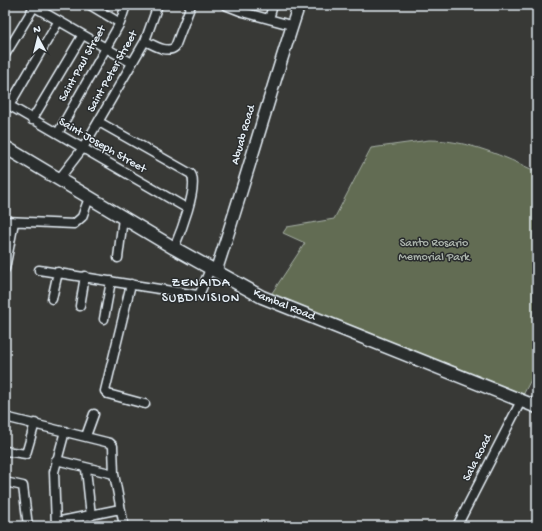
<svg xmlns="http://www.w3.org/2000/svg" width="542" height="531" font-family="'Gochi Hand',sans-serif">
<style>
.green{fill:#626c52;stroke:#a5aea5}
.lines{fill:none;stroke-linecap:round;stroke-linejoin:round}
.minor-casing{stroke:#e8f1f8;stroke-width:11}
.tertiary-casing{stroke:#e8f1f8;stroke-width:14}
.secondary-casing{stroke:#e8f1f8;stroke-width:15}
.minor{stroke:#2a2d2e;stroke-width:8}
.tertiary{stroke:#2a2d2e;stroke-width:11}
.secondary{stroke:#2a2d2e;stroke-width:12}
.labels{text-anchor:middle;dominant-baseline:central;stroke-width:3;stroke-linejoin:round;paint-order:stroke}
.street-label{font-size:12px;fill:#e8f1f8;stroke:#2a2d2e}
.park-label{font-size:12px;fill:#acb5ad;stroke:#2a2d2e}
.neighbourhood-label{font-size:13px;letter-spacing:1px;fill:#e8f1f8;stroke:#2a2d2e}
</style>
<rect width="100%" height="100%" fill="#383936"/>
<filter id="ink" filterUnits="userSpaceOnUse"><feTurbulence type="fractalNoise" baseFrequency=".025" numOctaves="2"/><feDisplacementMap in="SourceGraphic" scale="8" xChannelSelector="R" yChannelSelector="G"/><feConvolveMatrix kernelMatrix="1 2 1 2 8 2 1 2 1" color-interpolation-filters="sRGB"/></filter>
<g filter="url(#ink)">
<path class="green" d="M 429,140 C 467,140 504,156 537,172 L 537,368 L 521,399 L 268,299 L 305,243 L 283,233 L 287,227 L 334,219 L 371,148 Z"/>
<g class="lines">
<defs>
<path id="minor" d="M 31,5 L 132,63
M 90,5 L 120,23
M 225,5 L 243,12 L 287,24
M 269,19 L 273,5
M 145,41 C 154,45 167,54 175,47 L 191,5
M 5,55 L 34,7
M 5,103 L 188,209
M 9,106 L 58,22
M 32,120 L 82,36
M 99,122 L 191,174 C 199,186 180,234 174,248
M 58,133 L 120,23 L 126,5
M 59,179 L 83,148 L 145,41 L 158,5
M 5,221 L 74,224 L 82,217 L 89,198
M 118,258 L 123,218
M 5,269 L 14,222
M 39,270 L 197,295 L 200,293 L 210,269
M 131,284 L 105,391 L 108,394 L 145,404
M 52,299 L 58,272
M 80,306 L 85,276
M 104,319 L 111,281
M 5,417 L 110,443 L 113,446 L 114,474 L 124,526
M 86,436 L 94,414
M 5,451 L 26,454 L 35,423
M 56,460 L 114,474
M 86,469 L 91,516
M 5,482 L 23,486 L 28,526
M 56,522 L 120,509
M 56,526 L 54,472 L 65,431
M 457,526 L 521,401"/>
<path id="tertiary" d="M 216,271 C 245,183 270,93 299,5"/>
<g id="secondary">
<path id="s1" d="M 5,147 L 174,248 L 262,297 L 537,407"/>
</g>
</defs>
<use href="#minor" class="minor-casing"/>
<use href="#tertiary" class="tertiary-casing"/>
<use href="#secondary" class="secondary-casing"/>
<use href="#minor" class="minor"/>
<use href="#tertiary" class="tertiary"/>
<use href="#secondary" class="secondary"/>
</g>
</g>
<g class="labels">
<g class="street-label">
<text transform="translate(83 64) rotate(-61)">Saint Paul Street</text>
<text transform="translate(113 72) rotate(-61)">Saint Peter Street</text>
<text transform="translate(244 135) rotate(-74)">Abuab Road</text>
<text transform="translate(102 146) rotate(30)">Saint Joseph Street</text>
<text stroke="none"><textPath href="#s1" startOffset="321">Kambal Road</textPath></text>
<text transform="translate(478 458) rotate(-63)">Sala Road</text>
</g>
<g class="park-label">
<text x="434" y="244">Santo Rosario<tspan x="434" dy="14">Memorial Park</tspan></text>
</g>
<g class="neighbourhood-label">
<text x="201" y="283">ZENAIDA<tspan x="201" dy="15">SUBDIVISION</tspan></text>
</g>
</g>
<rect width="542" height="531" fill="none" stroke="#2a2d2e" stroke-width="20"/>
<rect x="10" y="10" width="522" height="511" fill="none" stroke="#e8f1f8" stroke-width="1.5" filter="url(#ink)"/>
<g transform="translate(38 38) rotate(353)" stroke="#2a2d2e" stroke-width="3" paint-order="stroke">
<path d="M0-3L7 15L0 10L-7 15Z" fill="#e8f1f8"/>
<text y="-6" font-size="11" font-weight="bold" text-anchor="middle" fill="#e8f1f8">N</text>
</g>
</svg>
